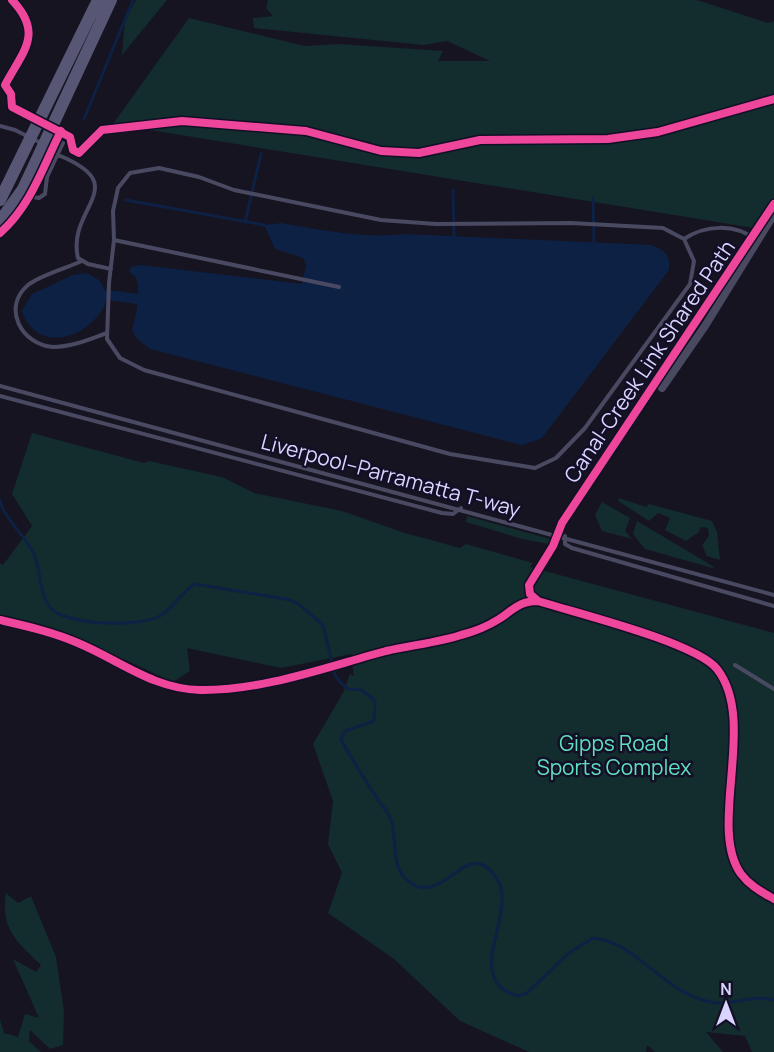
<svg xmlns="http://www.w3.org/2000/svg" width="774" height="1052" font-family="Manrope,sans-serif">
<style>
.green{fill:#132c2d}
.water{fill:#0d2144}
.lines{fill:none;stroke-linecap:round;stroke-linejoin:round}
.stream{stroke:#0d2144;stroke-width:3}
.canal{stroke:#0d2144;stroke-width:10}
.service{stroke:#4a4962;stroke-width:4}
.minor{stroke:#4a4962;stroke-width:8}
.secondary{stroke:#575674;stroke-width:12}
.cycleway-casing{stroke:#130f26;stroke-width:11}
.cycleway{stroke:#ed469a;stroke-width:8}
.labels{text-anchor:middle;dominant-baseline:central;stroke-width:5;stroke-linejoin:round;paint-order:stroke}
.street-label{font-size:21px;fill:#d9d4ff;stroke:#130f26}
.park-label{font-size:21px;fill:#5fe0c0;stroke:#130f26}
</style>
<rect width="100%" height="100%" fill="#161421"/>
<path class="green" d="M 136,0 L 167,0 L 122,55 L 125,19 Z
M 268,0 L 697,0 L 768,23 L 774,21 L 774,200 L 754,228 L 113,124 L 189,18 L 305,46 L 338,44 L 443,51 L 438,61 L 490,61 L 447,41 L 424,45 L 254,28 L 253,18 L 273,16 L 266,8 Z
M 32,433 L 144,463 L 149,461 L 222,477 L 254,493 L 342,511 L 405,533 L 460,548 L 466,544 L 533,563 L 530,567 L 774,633 L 774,1052 L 752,1052 L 745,1036 L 706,1032 L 723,1052 L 655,1052 L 647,1045 L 646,1052 L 529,1052 L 460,1021 L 394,959 L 328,913 L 342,873 L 328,844 L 333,801 L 313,744 L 343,693 L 350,674 L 354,676 L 351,654 L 281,668 L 187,648 L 190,671 L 173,682 L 69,634 L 0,615 L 0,563 L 3,565 L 32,526 L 12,494 Z
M 619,498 L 646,507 L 649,504 L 712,521 L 717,532 L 720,560 L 707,556 L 702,545 L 709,536 L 708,528 L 700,527 L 699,532 L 686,541 L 665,530 L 670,518 L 658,513 L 649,521 L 618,501 Z
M 602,502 L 630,518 L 625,531 L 632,539 L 602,531 L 595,515 Z
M 467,516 L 550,539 L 549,544 L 522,539 L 466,522 Z
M 637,521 L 706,562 L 716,569 L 645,549 L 633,534 Z
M 6,893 L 18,903 L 31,896 L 56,957 L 64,1012 L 63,1045 L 50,1049 L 30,1030 L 29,1041 L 41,1052 L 0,1052 L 0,1019 L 4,1033 L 18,1037 L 25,1014 L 39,1018 L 13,959 L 36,972 L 41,965 C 18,943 0,929 6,893 Z"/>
<path class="water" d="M 281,223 C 322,230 363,239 405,234 L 651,245 C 664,250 671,254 669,270 L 542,438 L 522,445 L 150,349 L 136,338 L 132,329 C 136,319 141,288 136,278 C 134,275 131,274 129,271 L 131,267 L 140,265 L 302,284 L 306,265 L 303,258 L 275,249 L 264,225 Z
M 87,273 L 99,280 L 108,295 C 99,335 38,359 22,311 L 32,294 L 73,275 Z"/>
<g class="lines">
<path class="stream" d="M 84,119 L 133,0
M 453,190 L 454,236
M 593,198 L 594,243
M 126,200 L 264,225
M 245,222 L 261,154
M 0,500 C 4,519 25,535 34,554 C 41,571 39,591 49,606 C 61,626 139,627 158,617 C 173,610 181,592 195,584 L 291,600 L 300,605 L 323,625 L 335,675 L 340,682 L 348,689 L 362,690 L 375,701 L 374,721 L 345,731 L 341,739 C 352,761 366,781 379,801 C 383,807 389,813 391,820 C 398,842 389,869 411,883 C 445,906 468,833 497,879 C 519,913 460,980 518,996 L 527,993 L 569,953 L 593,938 C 628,940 657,980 688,994 C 699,999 711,1004 724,1003 C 740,1002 757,995 774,1000"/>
<path class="canal" d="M 108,295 L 137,299"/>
<path class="service" d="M 0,126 L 15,130 L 41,143
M 58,155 C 135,186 66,207 78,258 L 88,264 L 111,269
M 20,195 L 39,198 L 45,194 L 47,177 L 63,143
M 684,239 L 694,261 L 690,284 L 585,428 L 556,458 L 535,468 L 450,454 L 144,370 L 120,358 L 107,339 L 109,283 L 114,240 L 113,211 L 118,188 L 130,173 L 159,168 L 199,177 L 234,190 L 381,220 L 436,224 L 571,223 L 663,228 L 684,239 C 705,225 735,223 756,240
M 114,240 L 339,287
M 82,261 C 67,268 40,275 28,285 C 1,308 22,345 53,347 C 72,347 90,339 107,333
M 0,386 L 774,595
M 0,396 L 442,513 L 453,514 L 461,508
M 565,536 L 565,544 L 572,548 L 774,606
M 735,665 L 774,689"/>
<path class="minor" d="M 662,388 L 705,326 L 774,214"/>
<path class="secondary" d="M 0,200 L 98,0
M 0,221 L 23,189 L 111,0"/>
<defs>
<path id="cycleway" d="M 12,0 C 44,34 23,51 5,85 L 11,94 L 12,107 L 70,137 L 73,150 L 79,153 L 102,130 L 182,121 L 306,131 L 381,151 L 419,153 L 480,140 L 608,139 L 658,132 L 774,99
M 0,233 C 31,206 43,166 61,131
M 538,601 L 530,594 L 529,585 L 553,546 L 562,523 L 774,204
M 0,620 C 26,626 53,632 78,643 C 119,660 153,689 200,690 C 262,691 326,667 386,651 C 411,645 437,643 461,635 C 473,632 488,626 499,619 C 513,610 519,601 538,601 C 575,613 695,642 717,669 C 758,721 707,827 741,874 C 750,886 762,892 774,899"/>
</defs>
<use href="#cycleway" class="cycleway-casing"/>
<use href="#cycleway" class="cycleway"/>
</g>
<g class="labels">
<g class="street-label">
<text transform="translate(649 361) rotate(-56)">Canal-Creek Link Shared Path</text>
<text transform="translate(391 475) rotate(15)">Liverpool–Parramatta T-way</text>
</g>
<g class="park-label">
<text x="614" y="743">Gipps Road<tspan x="614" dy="24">Sports Complex</tspan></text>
</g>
</g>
<g transform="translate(726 1004)" stroke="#130f26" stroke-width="4.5" paint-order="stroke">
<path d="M0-4.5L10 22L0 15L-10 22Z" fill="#d9d4ff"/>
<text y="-9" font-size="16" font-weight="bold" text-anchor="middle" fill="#d9d4ff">N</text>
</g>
</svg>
